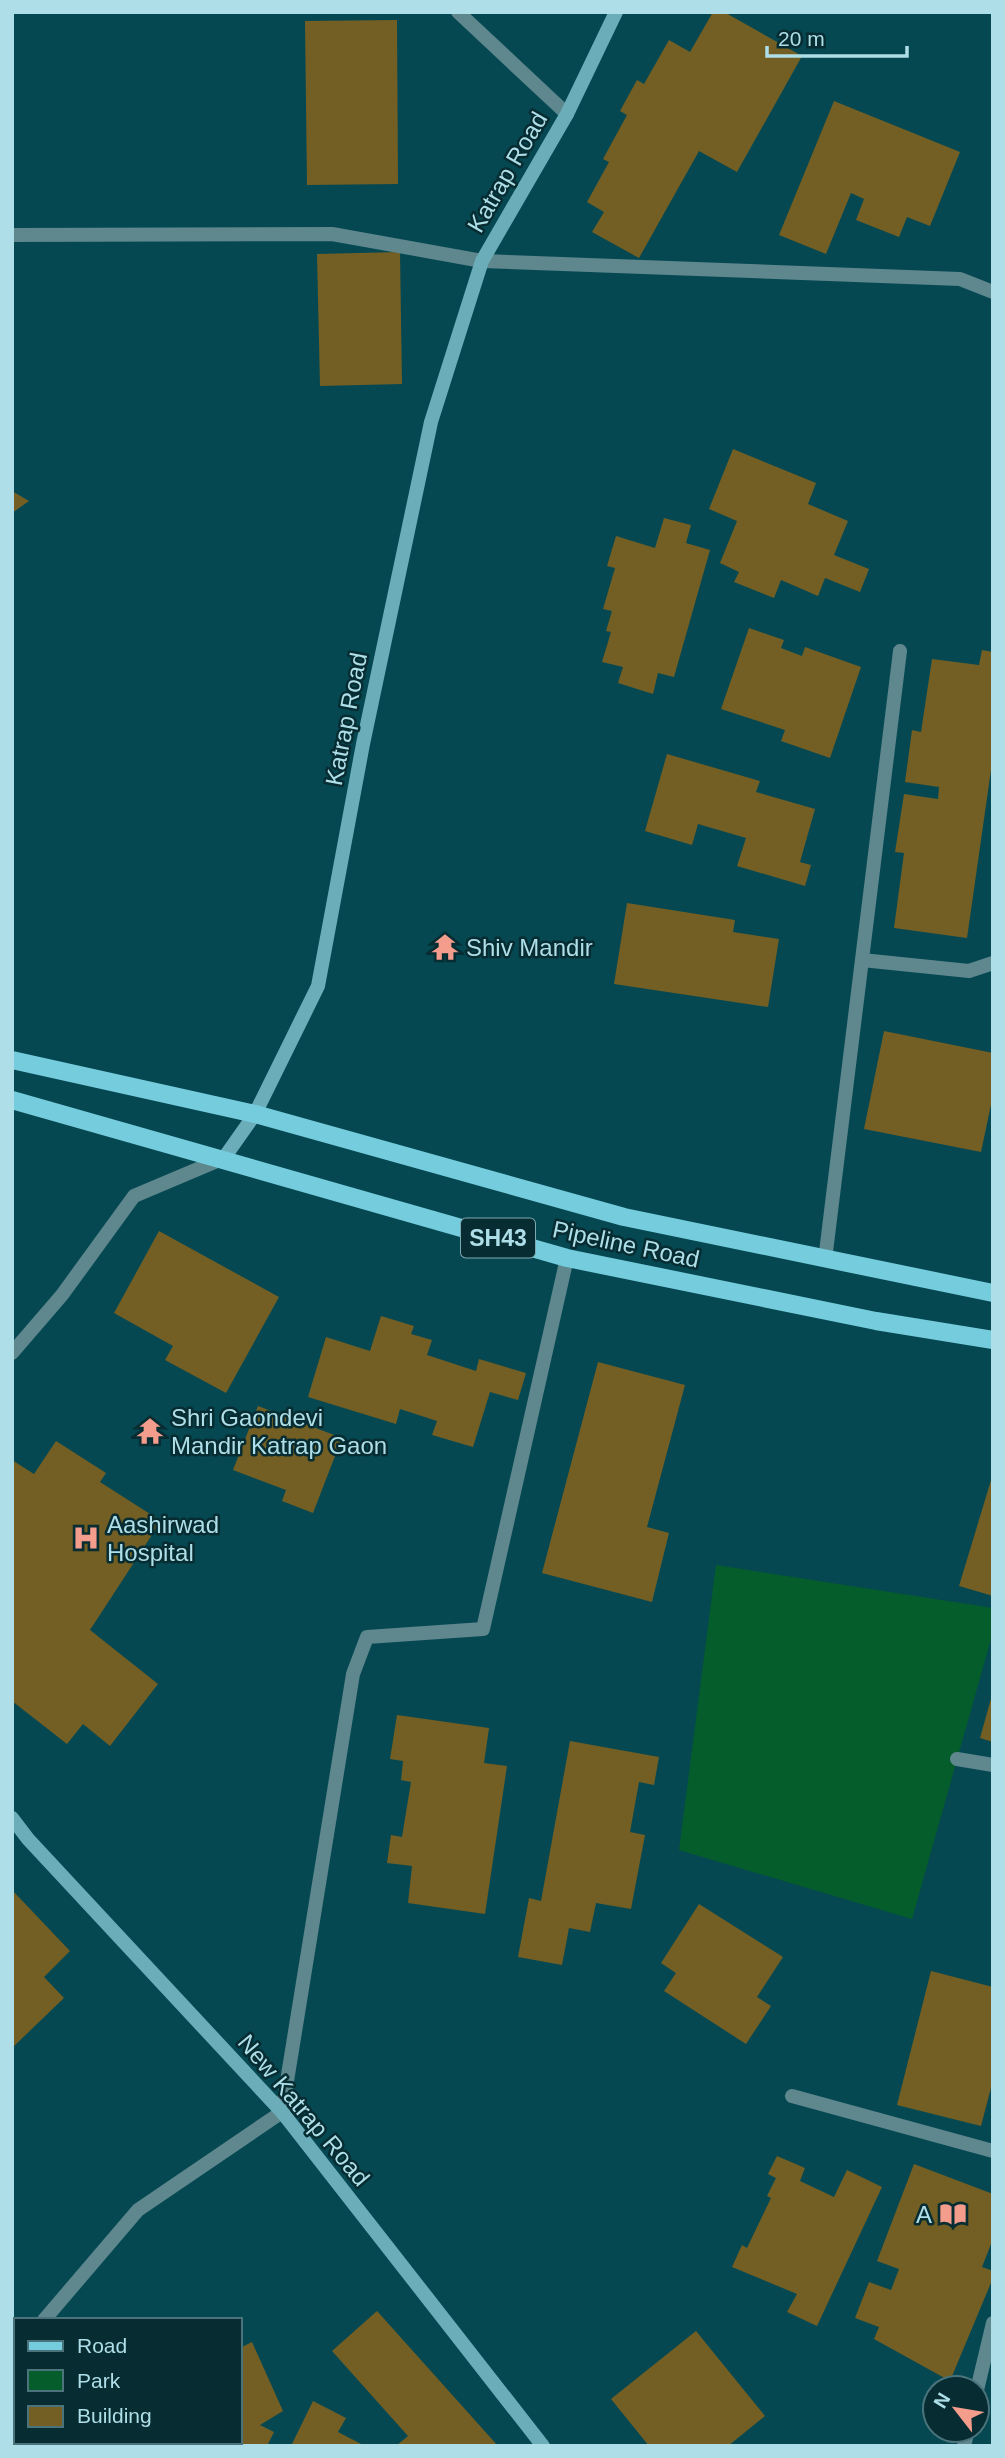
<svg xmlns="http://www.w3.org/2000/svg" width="1005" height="2458" font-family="Arial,sans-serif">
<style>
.green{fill:#045d2a}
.building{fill:#735f23}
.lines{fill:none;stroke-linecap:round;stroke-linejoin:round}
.lane{stroke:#5e878e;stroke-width:14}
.street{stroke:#5e878e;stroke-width:14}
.secondary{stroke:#6baeba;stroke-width:14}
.primary{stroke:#74ccdc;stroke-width:18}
.labels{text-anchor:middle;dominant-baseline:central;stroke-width:5;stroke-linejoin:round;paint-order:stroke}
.shield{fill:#072c32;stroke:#7ca9b1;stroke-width:2}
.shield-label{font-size:23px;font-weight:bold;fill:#aedee8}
.street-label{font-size:24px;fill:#aedee8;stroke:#072c32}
.poi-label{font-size:24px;fill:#aedee8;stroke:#072c32;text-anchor:start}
</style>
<rect width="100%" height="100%" fill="#064852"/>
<path class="green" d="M 716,1565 L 993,1608 L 993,1632 L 912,1919 L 679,1850 Z"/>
<path class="building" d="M 713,12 L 724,12 L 802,56 L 737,172 L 699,151 L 639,258 L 592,232 L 604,212 L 587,202 L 609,162 L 603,159 L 627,115 L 620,111 L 637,80 L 644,84 L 669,40 L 690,52 Z
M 397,20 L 398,184 L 307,185 L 305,21 Z
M 834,101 L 960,152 L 930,226 L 907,217 L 899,237 L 856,220 L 864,199 L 851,193 L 826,254 L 779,235 Z
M 400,252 L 402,384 L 320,386 L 317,254 Z
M 733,449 L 816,483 L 808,504 L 848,521 L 834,555 L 869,569 L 860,592 L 825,578 L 818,596 L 781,580 L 774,598 L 734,582 L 739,572 L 720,563 L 737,521 L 709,509 Z
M 12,491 L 29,501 L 12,513 Z
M 664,518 L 691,525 L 686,543 L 710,550 L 674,677 L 658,673 L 653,694 L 618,683 L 623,667 L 602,662 L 611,632 L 606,631 L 612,611 L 603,609 L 615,568 L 607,566 L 616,536 L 655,548 Z
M 749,628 L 784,640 L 781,648 L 802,656 L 805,647 L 861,667 L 830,758 L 781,741 L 785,730 L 721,709 Z
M 982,650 L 993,652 L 993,756 L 967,938 L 894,928 L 904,853 L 895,852 L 904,794 L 938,799 L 939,787 L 905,782 L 912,730 L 921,732 L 932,659 L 979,665 Z
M 667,754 L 760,781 L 756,792 L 815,809 L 800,862 L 811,865 L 805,886 L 737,866 L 746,838 L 698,824 L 692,845 L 645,831 Z
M 627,903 L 735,920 L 733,932 L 779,939 L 768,1007 L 614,984 Z
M 884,1031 L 993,1053 L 993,1095 L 981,1152 L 864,1129 Z
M 159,1231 L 279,1297 L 226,1393 L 165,1360 L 173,1346 L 114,1313 Z
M 381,1316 L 414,1326 L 411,1334 L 432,1340 L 427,1355 L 476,1371 L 479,1359 L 526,1373 L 518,1400 L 490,1392 L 473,1447 L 432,1435 L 437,1421 L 400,1409 L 396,1424 L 308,1397 L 326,1337 L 370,1351 Z
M 598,1362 L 685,1385 L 647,1527 L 669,1533 L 652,1602 L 542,1573 Z
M 258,1406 L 342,1438 L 313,1513 L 282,1501 L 286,1490 L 233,1470 Z
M 56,1441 L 106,1473 L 100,1482 L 161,1521 L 90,1630 L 158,1684 L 110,1746 L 83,1724 L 67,1744 L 12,1701 L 12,1460 L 34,1474 Z
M 992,1477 L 993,1477 L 993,1596 L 959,1586 Z
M 992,1695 L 993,1695 L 993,1742 L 980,1738 Z
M 397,1715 L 489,1728 L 484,1763 L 507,1766 L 485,1914 L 408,1903 L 412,1866 L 387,1863 L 391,1835 L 402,1837 L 411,1782 L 401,1780 L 403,1761 L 390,1759 Z
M 570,1741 L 659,1757 L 654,1785 L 639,1782 L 630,1832 L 645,1835 L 631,1909 L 596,1903 L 590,1932 L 569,1928 L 562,1965 L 518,1957 L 529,1898 L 541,1901 Z
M 12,1890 L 70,1951 L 44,1977 L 64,1998 L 12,2048 Z
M 699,1904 L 783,1957 L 757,1997 L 771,2006 L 746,2044 L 664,1991 L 676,1973 L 661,1963 Z
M 931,1971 L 993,1987 L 993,2080 L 981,2126 L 897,2105 Z
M 777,2156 L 805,2168 L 800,2181 L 834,2197 L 847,2170 L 882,2187 L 817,2326 L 787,2312 L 797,2294 L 732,2267 L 742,2245 L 747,2248 L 771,2198 L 767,2196 L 776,2178 L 768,2174 Z
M 914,2164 L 993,2194 L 993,2239 L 982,2267 L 993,2271 L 993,2278 L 950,2381 L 874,2339 L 879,2327 L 855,2318 L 869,2282 L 891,2290 L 899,2269 L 877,2261 Z
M 377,2311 L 498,2446 L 396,2446 L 408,2436 L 332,2351 Z
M 696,2331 L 765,2416 L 728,2446 L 649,2446 L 611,2399 Z
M 252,2342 L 283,2411 L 260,2425 L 274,2432 L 267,2446 L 248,2446 L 240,2442 L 240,2348 Z
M 14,2397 L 16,2442 L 107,2442 L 106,2446 L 12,2446 Z
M 313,2401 L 346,2418 L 338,2432 L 365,2446 L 291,2446 Z
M 155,2442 L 232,2442 L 232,2446 L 156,2446 Z"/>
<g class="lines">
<path class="lane" d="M 957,1759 L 993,1765
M 977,2390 L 993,2323
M 964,2446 L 968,2430"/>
<path class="street" d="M 458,12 L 567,114
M 12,235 L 332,234 L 482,261 L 960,279 L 993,292
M 862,960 L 969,971 L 993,963
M 825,1260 L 900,651
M 12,1353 L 62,1295 L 134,1196 L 224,1158
M 792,2096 L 993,2151
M 44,2320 L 138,2210 L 282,2112 L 353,1674 L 367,1637 L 483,1629 L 567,1258
M 12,2357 L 16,2353"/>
<path class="secondary" d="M 224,1158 L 255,1114 L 318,986 L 363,744 L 431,422 L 482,261 L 567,114 L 616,12
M 12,1818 L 28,1839 L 282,2112 L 543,2446"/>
<path class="primary" d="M 12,1060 L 255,1114 L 624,1217 L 993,1293
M 12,1100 L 567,1258 L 876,1321 L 993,1340"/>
</g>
<defs>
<symbol id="temple-bare" viewBox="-9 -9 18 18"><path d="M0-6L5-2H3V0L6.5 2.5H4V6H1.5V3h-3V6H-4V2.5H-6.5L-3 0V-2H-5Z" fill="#f49d8d" stroke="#072c32" stroke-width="2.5" paint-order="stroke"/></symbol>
<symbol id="hospital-bare" viewBox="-9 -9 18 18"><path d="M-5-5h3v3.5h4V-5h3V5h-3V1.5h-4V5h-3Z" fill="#f49d8d" stroke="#072c32" stroke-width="2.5" paint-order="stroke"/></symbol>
<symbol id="library-bare" viewBox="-9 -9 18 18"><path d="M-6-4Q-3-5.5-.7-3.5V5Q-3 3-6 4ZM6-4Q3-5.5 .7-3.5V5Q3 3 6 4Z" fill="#f49d8d" stroke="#072c32" stroke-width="2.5" paint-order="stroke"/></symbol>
</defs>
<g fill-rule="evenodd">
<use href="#temple-bare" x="426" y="928" width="38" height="38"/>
<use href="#temple-bare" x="131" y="1412" width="38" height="38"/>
<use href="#hospital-bare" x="67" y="1519" width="38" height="38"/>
<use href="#library-bare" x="934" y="2195" width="38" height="38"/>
</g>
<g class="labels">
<rect class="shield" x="461" y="1218.5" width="74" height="39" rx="5"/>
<g class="shield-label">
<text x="498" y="1238">SH43</text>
</g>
<g class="street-label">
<text transform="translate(507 172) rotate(-60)">Katrap Road</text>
<text transform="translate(346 719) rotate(-79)">Katrap Road</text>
<text transform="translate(626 1244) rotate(12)">Pipeline Road</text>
<text transform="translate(304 2110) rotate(50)">New Katrap Road</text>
</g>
<g class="poi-label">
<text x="466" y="947">Shiv Mandir</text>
<text x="171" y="1417">Shri Gaondevi<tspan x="171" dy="28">Mandir Katrap Gaon</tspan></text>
<text x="107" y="1524">Aashirwad<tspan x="107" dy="28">Hospital</tspan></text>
<text x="932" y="2214" text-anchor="end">A</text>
</g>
</g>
<rect width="1005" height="2458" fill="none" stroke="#aedee8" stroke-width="28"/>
<rect x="14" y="2318" width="228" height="126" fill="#072c32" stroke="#4a737b" stroke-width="2"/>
<rect x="28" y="2341" width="35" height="10" fill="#74ccdc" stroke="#4a737b" stroke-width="2"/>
<text x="77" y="2353" font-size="21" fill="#aedee8">Road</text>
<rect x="28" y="2370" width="35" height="21" fill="#045d2a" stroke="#4a737b" stroke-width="2"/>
<text x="77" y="2388" font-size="21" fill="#aedee8">Park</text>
<rect x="28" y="2406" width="35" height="21" fill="#735f23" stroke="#4a737b" stroke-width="2"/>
<text x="77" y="2423" font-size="21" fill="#aedee8">Building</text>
<g transform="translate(956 2409) rotate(301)"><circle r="33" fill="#072c32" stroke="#4a737b" stroke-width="2"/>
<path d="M0-5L12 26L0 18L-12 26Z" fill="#f49d8d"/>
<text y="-10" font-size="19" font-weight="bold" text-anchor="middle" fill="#aedee8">N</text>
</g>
<path d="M767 46v10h140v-10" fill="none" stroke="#aedee8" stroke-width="3.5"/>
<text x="778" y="46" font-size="21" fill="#aedee8" stroke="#072c32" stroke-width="5" paint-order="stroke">20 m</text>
</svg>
